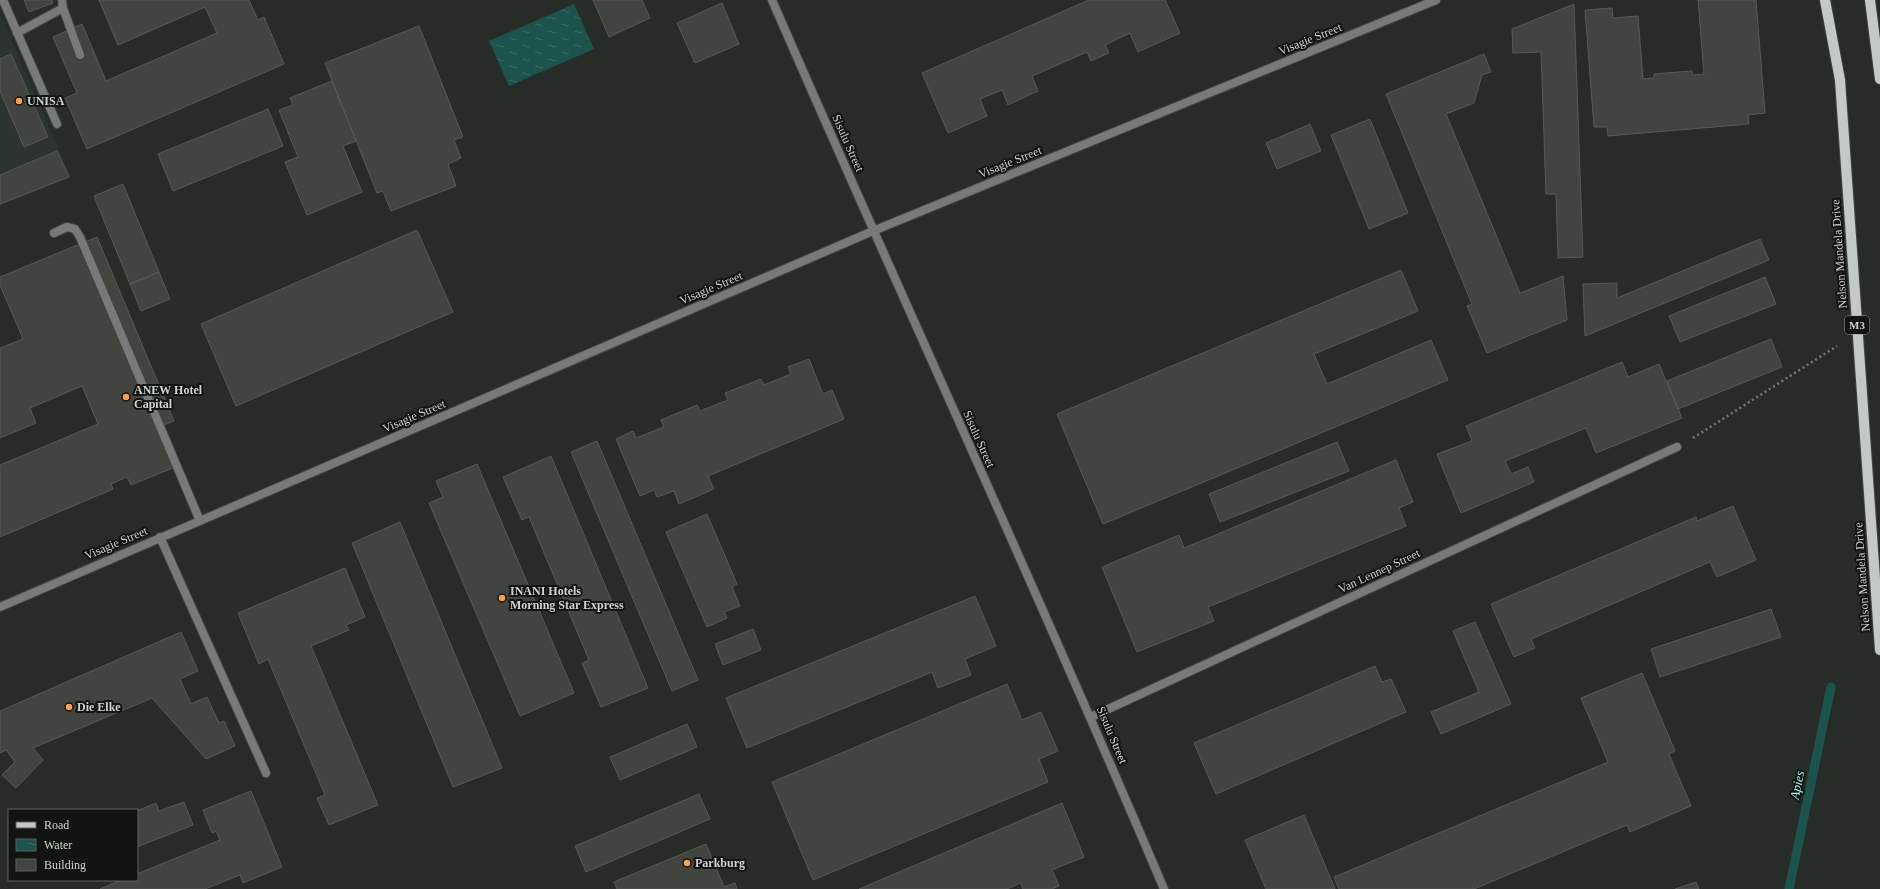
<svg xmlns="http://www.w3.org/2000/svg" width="1880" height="889" font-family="Georgia,serif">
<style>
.built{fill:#2b352d}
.water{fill:url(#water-ripples)}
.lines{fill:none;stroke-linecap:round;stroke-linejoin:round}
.stream{stroke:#1d534d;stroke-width:9}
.building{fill:#41443f;stroke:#575a55}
.service-casing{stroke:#434744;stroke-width:10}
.minor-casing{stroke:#434744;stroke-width:10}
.tertiary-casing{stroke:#434744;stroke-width:10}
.primary-casing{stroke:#434744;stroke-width:12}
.path{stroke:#777b78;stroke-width:2.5;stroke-dasharray:2 3;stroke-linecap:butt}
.service{stroke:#777a78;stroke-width:8}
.minor{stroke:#777a78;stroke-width:8}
.tertiary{stroke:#777a78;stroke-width:8}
.primary{stroke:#c3c9c6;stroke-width:10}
.poi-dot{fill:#fa9f4f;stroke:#121412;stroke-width:1.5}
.labels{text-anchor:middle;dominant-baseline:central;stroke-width:4;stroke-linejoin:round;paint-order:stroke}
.shield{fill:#121412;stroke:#989a98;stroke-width:1}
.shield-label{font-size:11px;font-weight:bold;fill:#d1d4d1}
.street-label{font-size:12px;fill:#d1d4d1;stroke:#121412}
.poi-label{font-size:12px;font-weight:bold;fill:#d1d4d1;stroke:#121412;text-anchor:start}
.water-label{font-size:13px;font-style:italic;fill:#9ef6eb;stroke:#121412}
</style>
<defs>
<pattern id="water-ripples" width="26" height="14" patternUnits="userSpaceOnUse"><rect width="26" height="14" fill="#1d534d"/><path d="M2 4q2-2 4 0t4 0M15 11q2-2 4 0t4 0" fill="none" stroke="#3d6b66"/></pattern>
</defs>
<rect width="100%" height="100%" fill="#282c29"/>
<path class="built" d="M 0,14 L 71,177 L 0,206 Z"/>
<path class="water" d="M 574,4 L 594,49 L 509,86 L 489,41 Z"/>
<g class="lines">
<path class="stream" d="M 1789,889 L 1831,687"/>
</g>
<path class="building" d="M 24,0 L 52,0 L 53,3 L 29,12 Z
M 99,0 L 249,0 L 258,20 L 264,17 L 284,64 L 87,149 L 65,98 L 77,93 L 53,37 L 82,24 L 106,81 L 217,33 L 205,7 L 118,45 Z
M 593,0 L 642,0 L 650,18 L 609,37 Z
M 1089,0 L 1165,0 L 1180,33 L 1138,52 L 1130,33 L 1105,45 L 1109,53 L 1091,61 L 1087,52 L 1032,76 L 1038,91 L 1008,105 L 1002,90 L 980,99 L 987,116 L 948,133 L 922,73 Z
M 1698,0 L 1756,0 L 1765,113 L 1748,115 L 1749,124 L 1608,136 L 1607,127 L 1594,127 L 1585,10 L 1612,8 L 1613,18 L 1638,16 L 1643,79 L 1654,78 L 1654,74 L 1692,71 L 1692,75 L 1704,74 Z
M 722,3 L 739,44 L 695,63 L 677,23 Z
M 1574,4 L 1583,257 L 1558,258 L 1556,194 L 1546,194 L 1541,52 L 1513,53 L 1512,29 Z
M 419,26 L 463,137 L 454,140 L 461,158 L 448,164 L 456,186 L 391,211 L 383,191 L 377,193 L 325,63 Z
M 11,54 L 48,137 L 24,147 L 0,91 L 0,59 Z
M 1484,54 L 1491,72 L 1482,75 L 1474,103 L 1446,114 L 1520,293 L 1563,276 L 1567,320 L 1487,353 L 1467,306 L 1472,304 L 1386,94 Z
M 332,81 L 356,141 L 343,146 L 362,192 L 307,215 L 285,162 L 298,157 L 279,110 L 293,105 L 290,98 Z
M 268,109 L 283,146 L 173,191 L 158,154 Z
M 1370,119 L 1408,213 L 1369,229 L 1331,135 Z
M 1310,124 L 1321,151 L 1277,169 L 1266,143 Z
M 57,151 L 69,177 L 0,204 L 0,175 Z
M 123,184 L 159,272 L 130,284 L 94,196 Z
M 417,230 L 453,312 L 236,406 L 201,324 Z
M 97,237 L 174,421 L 161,426 L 178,466 L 131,485 L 127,477 L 111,484 L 113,489 L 0,537 L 0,465 L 98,424 L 82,386 L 30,408 L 36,423 L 0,438 L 0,348 L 23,339 L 0,285 L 0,277 Z
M 1760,239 L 1769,260 L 1585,336 L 1583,284 L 1617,283 L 1617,298 Z
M 1401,270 L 1418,311 L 1314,354 L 1327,384 L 1431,340 L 1448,380 L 1103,524 L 1057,414 Z
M 159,272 L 170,299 L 141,311 L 130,284 Z
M 1765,277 L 1776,304 L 1680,342 L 1669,316 Z
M 1771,339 L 1782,367 L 1678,409 L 1667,381 Z
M 809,359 L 823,394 L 832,390 L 844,419 L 708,476 L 714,489 L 679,504 L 674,491 L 657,497 L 654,490 L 640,496 L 616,439 L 633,431 L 636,438 L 664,427 L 661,420 L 697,405 L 700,411 L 728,400 L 725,393 L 761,379 L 764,385 L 791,374 L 788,367 Z
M 1622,362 L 1628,377 L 1659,364 L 1682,418 L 1596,453 L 1586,428 L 1505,461 L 1511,474 L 1528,467 L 1534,482 L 1461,513 L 1437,454 L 1472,441 L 1466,426 Z
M 597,441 L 698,680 L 672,691 L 571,452 Z
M 1337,442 L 1349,471 L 1220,522 L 1209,494 Z
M 551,456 L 648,688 L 601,707 L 582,663 L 589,660 L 529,517 L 522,520 L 503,477 Z
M 1396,460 L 1413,502 L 1399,508 L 1406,526 L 1208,607 L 1214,621 L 1137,652 L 1102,567 L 1179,535 L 1184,548 Z
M 477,464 L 574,693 L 520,716 L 429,503 L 443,497 L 436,481 Z
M 1733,506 L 1756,560 L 1717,577 L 1710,562 L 1531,639 L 1535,648 L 1514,657 L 1491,604 L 1696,517 L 1697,521 Z
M 707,514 L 737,584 L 732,587 L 740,606 L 724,612 L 727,618 L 707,627 L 666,532 Z
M 400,522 L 502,768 L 453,787 L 352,543 Z
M 345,568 L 365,617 L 346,625 L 349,630 L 311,646 L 378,805 L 329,825 L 317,798 L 325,795 L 268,659 L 259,664 L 238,613 Z
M 975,596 L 996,646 L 965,659 L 971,675 L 938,688 L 932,672 L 747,748 L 726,698 Z
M 1771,609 L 1781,637 L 1660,677 L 1651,649 Z
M 1475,622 L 1511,704 L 1441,734 L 1431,712 L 1479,692 L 1453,631 Z
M 753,629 L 761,650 L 723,665 L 715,644 Z
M 181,632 L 198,671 L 180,679 L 191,704 L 207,697 L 219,723 L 224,721 L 235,746 L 206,759 L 152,698 L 33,748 L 43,760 L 16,788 L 2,775 L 15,762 L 6,750 L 0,753 L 0,711 Z
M 1375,666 L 1382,682 L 1391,679 L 1406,712 L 1216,794 L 1194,743 Z
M 1642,673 L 1675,751 L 1669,754 L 1691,806 L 1630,832 L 1627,825 L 1474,889 L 1339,889 L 1334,877 L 1608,762 L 1581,698 Z
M 1007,684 L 1022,720 L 1041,712 L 1058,751 L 1039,759 L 1048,782 L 813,880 L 772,782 Z
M 687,724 L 697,747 L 620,780 L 610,757 Z
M 251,791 L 282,867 L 243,883 L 240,875 L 205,889 L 100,889 L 122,880 L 137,880 L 137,874 L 220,840 L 216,831 L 212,833 L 203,810 Z
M 699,794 L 710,819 L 586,872 L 575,846 Z
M 184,802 L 193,825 L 137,847 L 137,811 L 156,803 L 159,811 Z
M 1062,803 L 1084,857 L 1052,870 L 1059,886 L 1052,889 L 1023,889 L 1021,883 L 1007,889 L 859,889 Z
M 1304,815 L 1335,889 L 1266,889 L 1245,840 Z
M 706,844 L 724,887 L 735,883 L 737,889 L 617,889 L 614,882 Z
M 1696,882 L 1699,889 L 1675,889 Z"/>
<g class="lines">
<defs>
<path id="service" d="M 3,0 L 57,124
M 62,0 L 63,8 L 80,55
M 17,33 L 63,8
M 54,233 L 67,227 L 75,229 L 80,237 L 200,521
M 160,537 L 266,773"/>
<path id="minor" d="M 1091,717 L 1677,447"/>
<path id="tertiary" d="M 772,0 C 901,297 1038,591 1164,889
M 0,607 L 873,231 L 1436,0"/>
<path id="primary" d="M 1825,0 L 1840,80 L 1880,650
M 1870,0 L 1880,79"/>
</defs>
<use href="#service" class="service-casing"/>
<use href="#minor" class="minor-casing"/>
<use href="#tertiary" class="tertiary-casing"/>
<use href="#primary" class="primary-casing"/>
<path class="path" d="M 1693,438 L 1837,346"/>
<use href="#service" class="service"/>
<use href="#minor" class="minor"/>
<use href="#tertiary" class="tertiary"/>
<use href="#primary" class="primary"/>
</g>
<g class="poi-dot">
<circle cx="19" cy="101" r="4"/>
<circle cx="126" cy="397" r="4"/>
<circle cx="502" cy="598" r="4"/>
<circle cx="69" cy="707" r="4"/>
<circle cx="687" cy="863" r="4"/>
</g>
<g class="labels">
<rect class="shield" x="1845" y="316" width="24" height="18" rx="3"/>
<g class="shield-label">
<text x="1857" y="325">M3</text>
</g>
<g class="street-label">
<text transform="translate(1310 39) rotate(-22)">Visagie Street</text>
<text transform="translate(848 143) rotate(66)">Sisulu Street</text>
<text transform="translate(1010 162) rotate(-22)">Visagie Street</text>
<text transform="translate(1839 254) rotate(-94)">Nelson Mandela Drive</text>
<text transform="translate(711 288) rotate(-23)">Visagie Street</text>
<text transform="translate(414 416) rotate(-23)">Visagie Street</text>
<text transform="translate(979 439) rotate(66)">Sisulu Street</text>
<text transform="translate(116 543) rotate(-23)">Visagie Street</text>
<text transform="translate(1379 571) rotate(-25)">Van Lennep Street</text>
<text transform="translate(1862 577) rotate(-94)">Nelson Mandela Drive</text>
<text transform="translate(1112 735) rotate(67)">Sisulu Street</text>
</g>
<g class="poi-label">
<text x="27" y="101">UNISA</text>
<text x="134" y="390">ANEW Hotel<tspan x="134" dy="14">Capital</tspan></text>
<text x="510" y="591">INANI Hotels<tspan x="510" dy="14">Morning Star Express</tspan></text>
<text x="77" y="707">Die Elke</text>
<text x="695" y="863">Parkburg</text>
</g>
<g class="water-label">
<text transform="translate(1797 785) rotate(-78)">Apies</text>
</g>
</g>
<rect x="8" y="809" width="130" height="72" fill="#121412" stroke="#5e615e"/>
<rect x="16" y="822" width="20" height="6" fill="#c3c9c6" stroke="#5e615e"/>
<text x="44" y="829" font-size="12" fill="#d1d4d1">Road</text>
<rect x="16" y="839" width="20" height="12" fill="url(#water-ripples)" stroke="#5e615e"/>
<text x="44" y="849" font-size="12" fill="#d1d4d1">Water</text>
<rect x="16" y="859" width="20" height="12" fill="#41443f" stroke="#5e615e"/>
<text x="44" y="869" font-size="12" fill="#d1d4d1">Building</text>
</svg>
